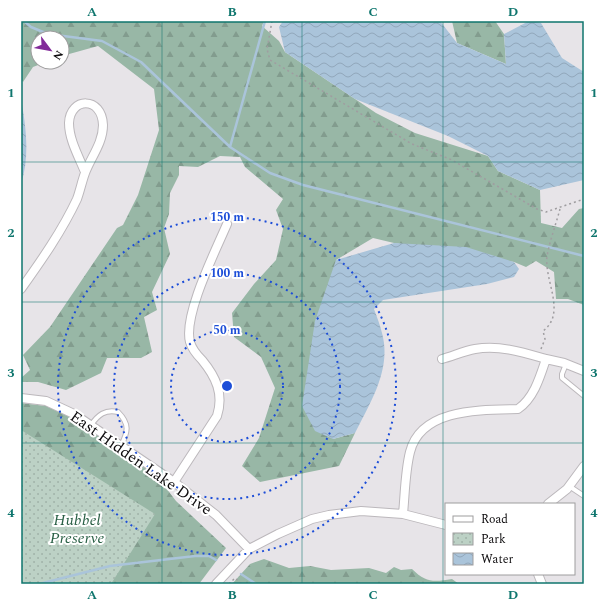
<svg xmlns="http://www.w3.org/2000/svg" width="605" height="605" font-family="Spectral,serif">
<style>
.forest{fill:url(#forest-firs)}
.park{fill:url(#park-dots)}
.water{fill:url(#water-waves)}
.lines{fill:none;stroke-linecap:round;stroke-linejoin:round}
.stream{stroke:#aac4da;stroke-width:2.5}
.service-casing{stroke:#bcb8bc;stroke-width:6}
.minor-casing{stroke:#bcb8bc;stroke-width:10}
.path{stroke:#9f9da0;stroke-width:1.5;stroke-dasharray:2 3;stroke-linecap:butt}
.service{stroke:#fff;stroke-width:4}
.minor{stroke:#fff;stroke-width:8}
.grid{fill:none;stroke:#0f766e;stroke-width:1;stroke-opacity:0.55}
.ring{fill:none;stroke:#1d4ed8;stroke-width:2;stroke-dasharray:2 4}
.labels{text-anchor:middle;dominant-baseline:central;stroke-width:4;stroke-linejoin:round;paint-order:stroke}
.street-label{font-size:16px;fill:#0d0b0d;stroke:#fff}
.park-label{font-size:16px;font-style:italic;fill:#2a6046;stroke:#fff}
.centre{fill:#1d4ed8;stroke:#fff;stroke-width:2}
.ring-label{font-size:12px;text-anchor:middle;font-weight:bold;fill:#1d4ed8;stroke:#fff;stroke-width:4;stroke-linejoin:round;paint-order:stroke}
.neatline{fill:none;stroke:#0f766e;stroke-width:1.5}
.grid-label{font-size:13px;text-anchor:middle;font-weight:bold;fill:#0f766e}
</style>
<defs>
<pattern id="forest-firs" width="22" height="20" patternUnits="userSpaceOnUse"><rect width="22" height="20" fill="#98b7a6"/><path d="M5 1l3.5 6h-7zM16 11l3.5 6h-7z" fill="#829c8e"/></pattern>
<pattern id="park-dots" width="8" height="8" patternUnits="userSpaceOnUse"><rect width="8" height="8" fill="#bcd1c5"/><path d="M2 2h.1M6 6h.1" fill="none" stroke="#a0b2a8" stroke-width="1.8" stroke-linecap="round"/></pattern>
<pattern id="water-waves" width="16" height="10" patternUnits="userSpaceOnUse"><rect width="16" height="10" fill="#aac4da"/><path d="M0 5q4-4 8 0t8 0" fill="none" stroke="#91a7ba"/></pattern>
</defs>
<rect width="100%" height="100%" fill="#e7e4e8"/>
<path class="forest" d="M 21,21 L 264,21 L 262,26 L 279,41 L 285,52 L 376,113 L 415,133 L 488,156 L 498,171 L 540,190 L 541,223 L 562,228 L 579,209 L 584,208 L 584,305 L 568,299 L 556,299 L 554,272 L 536,261 L 526,267 L 514,262 L 394,243 L 373,238 L 336,260 L 333,439 L 355,433 L 339,466 L 260,482 L 242,466 L 259,438 L 275,388 L 261,357 L 234,337 L 232,313 L 254,284 L 276,260 L 283,229 L 276,210 L 283,199 L 245,167 L 240,157 L 220,156 L 198,167 L 179,166 L 179,175 L 170,193 L 169,214 L 164,228 L 170,254 L 152,292 L 157,310 L 144,317 L 152,352 L 141,358 L 107,358 L 101,373 L 66,390 L 38,382 L 21,382 L 21,378 L 30,370 L 23,355 L 50,327 L 117,228 L 123,225 L 138,195 L 159,130 L 154,89 L 98,46 L 62,56 L 62,38 L 38,38 L 38,62 L 46,62 L 33,67 L 23,82 L 21,79 Z
M 452,21 L 495,21 L 504,34 L 506,64 L 457,43 Z
M 21,403 L 46,406 L 76,420 L 156,475 L 176,501 L 226,548 L 199,584 L 21,584 Z
M 264,559 L 289,568 L 310,566 L 331,570 L 369,568 L 386,573 L 394,567 L 401,570 L 412,569 C 426,583 434,582 452,579 L 459,584 L 232,584 L 250,564 Z"/>
<path class="park" d="M 21,430 L 155,514 L 111,584 L 21,584 Z"/>
<path class="water" d="M 283,21 L 440,21 L 457,43 L 506,64 L 504,34 L 529,21 L 541,23 L 562,58 L 584,72 L 584,180 L 540,190 L 498,171 L 488,156 L 448,136 L 355,99 L 285,52 L 279,27 Z
M 21,99 C 26,126 30,157 21,184 Z
M 394,243 L 466,247 L 514,262 L 519,269 L 514,277 L 487,284 L 383,300 L 374,309 C 377,317 380,325 382,333 C 392,369 370,403 355,433 L 333,439 L 315,431 L 302,406 L 315,321 L 336,260 Z"/>
<g class="lines">
<path class="stream" d="M 24,21 L 31,27 L 48,34 L 102,41 L 141,62 L 230,147 L 270,173 L 303,185 L 584,256
M 230,147 L 265,21
M 241,574 L 256,584
M 39,584 L 110,566 L 195,556 L 209,556 L 216,560"/>
<defs>
<path id="service" d="M 566,364 L 562,374 L 562,378 L 584,396
M 91,425 C 98,415 105,409 118,412 C 130,424 128,432 121,446
M 569,486 L 584,496"/>
<path id="minor" d="M 21,289 C 41,261 62,231 77,199 C 80,191 82,181 85,173 C 91,157 103,143 103,125 C 102,96 70,97 69,123 C 69,140 79,157 85,172
M 442,359 C 453,356 464,351 475,349 C 500,345 522,352 546,359
M 21,398 L 46,401 L 74,414 L 174,482 L 216,515 L 249,549
M 174,482 L 217,416 C 224,394 216,377 202,360 C 197,355 192,349 190,342 C 183,315 216,250 227,224
M 548,504 L 567,489 L 584,466
M 403,514 C 405,494 405,472 410,452 C 421,408 481,410 518,409 C 534,398 540,377 546,359 L 564,363 L 584,371
M 538,574 L 542,584
M 216,584 L 249,549 L 278,534 L 312,519 L 329,515 L 361,511 L 403,514 L 446,525"/>
</defs>
<use href="#service" class="service-casing"/>
<use href="#minor" class="minor-casing"/>
<path class="path" d="M 272,21 L 267,49 L 270,60 L 412,144 L 452,160 L 537,209 L 546,212 L 584,199
M 541,349 L 545,339 L 543,331 C 567,313 544,281 547,256 C 550,240 556,224 560,209
M 229,584 L 235,578 L 242,584"/>
<use href="#service" class="service"/>
<use href="#minor" class="minor"/>
</g>
<path class="grid" d="M 162,21 L 162,584M 302,21 L 302,584M 443,21 L 443,584M 21,162 L 584,162M 21,302 L 584,302M 21,443 L 584,443"/>
<g class="ring">
<circle cx="227" cy="386" r="56"/>
<circle cx="227" cy="386" r="113"/>
<circle cx="227" cy="386" r="169"/>
</g>
<g class="labels">
<g class="street-label">
<text transform="translate(141 463) rotate(35)">East Hidden Lake Drive</text>
</g>
<g class="park-label">
<text x="77" y="520">Hubbel<tspan x="77" dy="18">Preserve</tspan></text>
</g>
</g>
<circle cx="227" cy="386" r="6" class="centre"/>
<g class="ring-label">
<text x="227" y="221">150 m</text>
<text x="227" y="277">100 m</text>
<text x="227" y="334">50 m</text>
</g>
<rect width="605" height="605" fill="none" stroke="#ffffff" stroke-width="44"/>
<rect x="445" y="503" width="130" height="72" fill="#ffffff" stroke="#9e9d9e"/>
<rect x="453" y="516" width="20" height="6" fill="#ffffff" stroke="#9e9d9e"/>
<text x="481" y="523" font-size="12" fill="#0d0b0d">Road</text>
<rect x="453" y="533" width="20" height="12" fill="url(#park-dots)" stroke="#9e9d9e"/>
<text x="481" y="543" font-size="12" fill="#0d0b0d">Park</text>
<rect x="453" y="553" width="20" height="12" fill="url(#water-waves)" stroke="#9e9d9e"/>
<text x="481" y="563" font-size="12" fill="#0d0b0d">Water</text>
<g transform="translate(50 50) rotate(122)"><circle r="19" fill="#ffffff" stroke="#9e9d9e"/>
<path d="M0-3L7 15L0 10L-7 15Z" fill="#822b99"/>
<text y="-6" font-size="11" font-weight="bold" text-anchor="middle" fill="#0d0b0d">N</text>
</g>
<rect x="22" y="22" width="561" height="561" class="neatline"/>
<g class="grid-label">
<text x="92" y="16">A</text>
<text x="232" y="16">B</text>
<text x="373" y="16">C</text>
<text x="513" y="16">D</text>
<text x="11" y="97">1</text>
<text x="594" y="97">1</text>
<text x="11" y="237">2</text>
<text x="594" y="237">2</text>
<text x="11" y="377">3</text>
<text x="594" y="377">3</text>
<text x="11" y="517">4</text>
<text x="594" y="517">4</text>
<text x="92" y="599">A</text>
<text x="232" y="599">B</text>
<text x="373" y="599">C</text>
<text x="513" y="599">D</text>
</g>
</svg>
